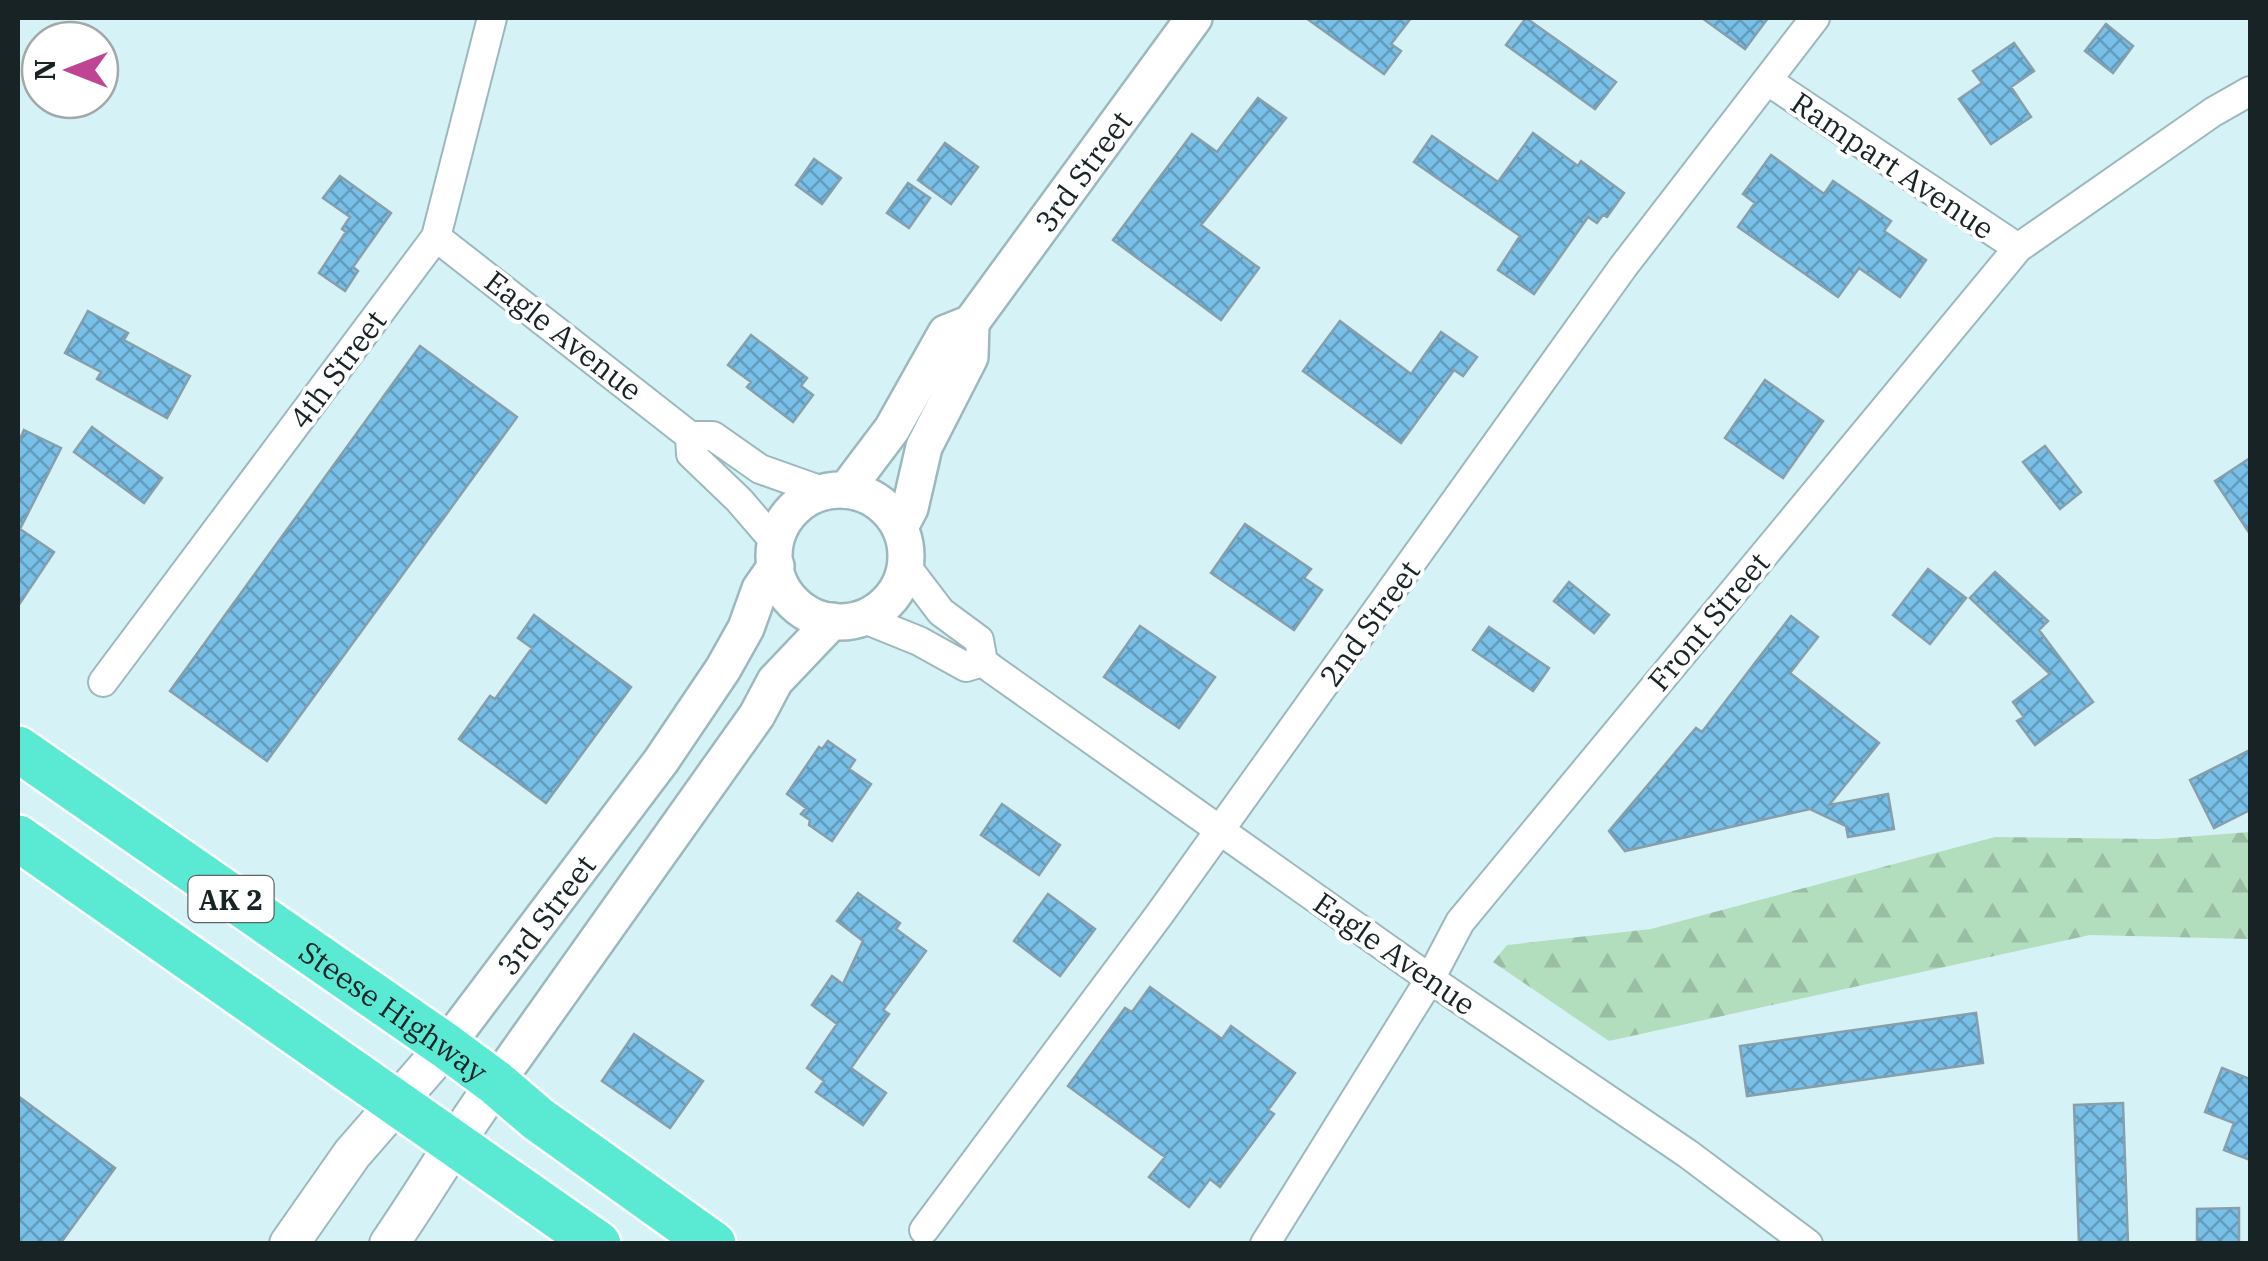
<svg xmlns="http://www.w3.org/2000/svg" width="2268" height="1261" font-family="'IBM Plex Serif',serif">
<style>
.forest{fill:url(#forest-firs)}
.building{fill:url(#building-cross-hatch);stroke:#879eab;stroke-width:2.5}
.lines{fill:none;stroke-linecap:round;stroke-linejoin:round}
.minor-casing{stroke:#9cb8bd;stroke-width:32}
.tertiary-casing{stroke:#9cb8bd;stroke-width:40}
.secondary-casing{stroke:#9cb8bd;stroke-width:42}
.trunk-casing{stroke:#fff;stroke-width:50}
.minor{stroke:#fff;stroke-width:28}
.tertiary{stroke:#fff;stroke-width:35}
.secondary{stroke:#fff;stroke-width:38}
.trunk{stroke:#5aead4;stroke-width:45}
.labels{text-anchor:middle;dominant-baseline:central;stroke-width:8;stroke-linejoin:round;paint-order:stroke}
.shield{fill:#fff;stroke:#5d6566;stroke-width:2.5}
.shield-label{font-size:28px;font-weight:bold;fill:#182325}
.street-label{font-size:30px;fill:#182325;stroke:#fff}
</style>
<defs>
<pattern id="forest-firs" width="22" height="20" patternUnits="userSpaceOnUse" patternTransform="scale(2.5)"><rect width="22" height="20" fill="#b3debe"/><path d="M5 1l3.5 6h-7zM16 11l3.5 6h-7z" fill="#99bea3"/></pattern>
<pattern id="building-cross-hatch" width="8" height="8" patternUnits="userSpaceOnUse" patternTransform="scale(2.5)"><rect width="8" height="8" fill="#79c0e8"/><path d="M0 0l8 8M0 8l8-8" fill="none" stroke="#629cbc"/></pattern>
</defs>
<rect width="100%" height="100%" fill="#d5f3f7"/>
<path class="forest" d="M 2250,832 L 2250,939 L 2090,935 L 1609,1041 L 1493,962 L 1507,945 L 1651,929 L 1995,837 L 2159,839 Z"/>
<path class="building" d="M 1306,18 L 1411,18 L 1391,44 L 1401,51 L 1384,74 Z
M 1526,18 L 1616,82 L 1595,109 L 1506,45 Z
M 1702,18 L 1768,18 L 1745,49 Z
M 2106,24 L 2133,46 L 2113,73 L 2085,51 Z
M 2014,43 L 2034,71 L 2011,87 L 2031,117 L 1991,144 L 1959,99 L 1982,83 L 1973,71 Z
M 1258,98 L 1286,118 L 1201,225 L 1259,268 L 1221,320 L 1113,240 L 1192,134 L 1217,152 Z
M 1533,133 L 1578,166 L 1581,161 L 1624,193 L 1607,217 L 1603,215 L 1597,223 L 1588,217 L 1534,294 L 1498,270 L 1520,236 L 1414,162 L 1432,136 L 1498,182 Z
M 945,143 L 978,167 L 951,204 L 918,180 Z
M 1771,155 L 1824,194 L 1833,181 L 1891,221 L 1884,231 L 1926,260 L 1900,297 L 1859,268 L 1838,297 L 1738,227 L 1755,203 L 1743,194 Z
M 814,159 L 841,178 L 822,204 L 796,185 Z
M 340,176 L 391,213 L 353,267 L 358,271 L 345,291 L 319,273 L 346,232 L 342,229 L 350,217 L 323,198 Z
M 908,183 L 930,198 L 909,228 L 887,213 Z
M 88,311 L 128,333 L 124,340 L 190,376 L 167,418 L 97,379 L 101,372 L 65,353 Z
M 1340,321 L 1411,374 L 1441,332 L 1477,357 L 1463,376 L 1454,370 L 1401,443 L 1303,371 Z
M 751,335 L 807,378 L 801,386 L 813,395 L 793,422 L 747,387 L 751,382 L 728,365 Z
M 420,346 L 517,417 L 267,761 L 170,691 Z
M 1765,380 L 1823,421 L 1783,478 L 1725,438 Z
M 92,427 L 162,478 L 144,503 L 74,452 Z
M 24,430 L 61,448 L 20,529 L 54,552 L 18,606 L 18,444 Z
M 2045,446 L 2081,492 L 2060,509 L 2023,462 Z
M 2250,458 L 2250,534 L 2215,481 Z
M 1245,524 L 1311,569 L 1304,578 L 1322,590 L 1294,630 L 1211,573 Z
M 1928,569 L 1966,598 L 1930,644 L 1893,615 Z
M 1995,572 L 2048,621 L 2039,630 L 2093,702 L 2035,745 L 2017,721 L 2024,717 L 2013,702 L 2050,674 L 1970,598 Z
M 1569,582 L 1609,615 L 1594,633 L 1554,601 Z
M 534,615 L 631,687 L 546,803 L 459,739 L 490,696 L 495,699 L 532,648 L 518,638 Z
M 1791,616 L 1818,637 L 1790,673 L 1879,743 L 1829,805 L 1888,794 L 1894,829 L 1848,837 L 1846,826 L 1810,809 L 1625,851 L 1609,831 L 1696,728 L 1702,732 Z
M 1140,626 L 1215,677 L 1179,728 L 1104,677 Z
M 1489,627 L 1549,668 L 1533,691 L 1473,650 Z
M 828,741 L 855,760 L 849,769 L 871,784 L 832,841 L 809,825 L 810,820 L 801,814 L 806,808 L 787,794 L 819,747 L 822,749 Z
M 2250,750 L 2250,810 L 2214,828 L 2190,780 Z
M 1002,804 L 1060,845 L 1039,875 L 981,835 Z
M 858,893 L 900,923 L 896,929 L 926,951 L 883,1010 L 889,1014 L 851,1068 L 886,1093 L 863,1125 L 816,1092 L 824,1081 L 807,1068 L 837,1024 L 812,1005 L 832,976 L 843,984 L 863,941 L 837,921 Z
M 1048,894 L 1095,929 L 1060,976 L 1014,941 Z
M 1150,987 L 1222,1039 L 1231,1026 L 1295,1073 L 1268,1110 L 1274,1114 L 1220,1187 L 1210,1179 L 1189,1207 L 1149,1177 L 1165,1157 L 1068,1086 L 1125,1008 L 1132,1012 Z
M 1976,1013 L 1983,1063 L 1747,1096 L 1740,1046 Z
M 634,1034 L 703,1081 L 670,1128 L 602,1081 Z
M 2222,1068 L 2250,1079 L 2250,1160 L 2224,1150 L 2234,1123 L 2205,1112 Z
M 18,1096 L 115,1168 L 60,1244 L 18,1244 Z
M 2123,1103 L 2128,1244 L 2079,1244 L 2074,1105 Z
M 2239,1208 L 2239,1244 L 2197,1244 L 2197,1209 Z"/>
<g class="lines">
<defs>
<path id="minor" d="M 1768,81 L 2018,248
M 436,237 L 690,436 L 713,436 L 760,469 L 825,492
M 690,436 L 691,454 L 739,500 L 776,543
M 906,566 L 941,612 L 979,640 L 983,662 L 992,669 L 1430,979 L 1688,1154 L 1808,1244
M 862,618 L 919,641 L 966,667 L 983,662
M 103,682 L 436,237 L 492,18
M 924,1230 L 1159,915 L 1623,267 L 1815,18
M 1265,1244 L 1430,979 L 1460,922 L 2018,248 L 2213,112 L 2250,91"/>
<g id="tertiary">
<path id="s1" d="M 846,490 L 892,429 L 946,333 L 971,323 L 1194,18"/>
<circle cx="840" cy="556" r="66"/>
<path d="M 900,527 L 910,508 L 924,447 L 970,357 L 971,323"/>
<path id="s2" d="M 446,1046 L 661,761 L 723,669 L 746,628 L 760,589 L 776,566"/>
<path d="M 496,1083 L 757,715 L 775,681 L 832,621"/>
</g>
<path id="secondary" d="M 289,1244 L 352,1154 L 446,1046
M 389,1244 C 426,1190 458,1135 496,1083"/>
<g id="trunk">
<path id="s3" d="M 18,749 L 446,1046 L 496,1083 L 538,1119 L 713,1244"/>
<path d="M 18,838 L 598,1244"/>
</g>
</defs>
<use href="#minor" class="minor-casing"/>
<use href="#tertiary" class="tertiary-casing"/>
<use href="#secondary" class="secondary-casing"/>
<use href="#trunk" class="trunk-casing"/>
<use href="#minor" class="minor"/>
<use href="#tertiary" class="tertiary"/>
<use href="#secondary" class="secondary"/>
<use href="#trunk" class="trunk"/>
</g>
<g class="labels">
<rect class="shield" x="188.5" y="876" width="85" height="46" rx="8"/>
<g class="shield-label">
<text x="231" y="899">AK 2</text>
</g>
<g class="street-label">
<text transform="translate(1893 165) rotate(34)">Rampart Avenue</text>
<text stroke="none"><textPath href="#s1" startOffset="402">3rd Street</textPath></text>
<text transform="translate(564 335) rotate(38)">Eagle Avenue</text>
<text transform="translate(337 369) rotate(-53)">4th Street</text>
<text transform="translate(1708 621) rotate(-50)">Front Street</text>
<text transform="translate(1369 623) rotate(-54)">2nd Street</text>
<text stroke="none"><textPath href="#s2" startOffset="165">3rd Street</textPath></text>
<text transform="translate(1395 953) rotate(35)">Eagle Avenue</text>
<text stroke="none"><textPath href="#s3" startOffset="458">Steese Highway</textPath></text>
</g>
</g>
<rect width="2268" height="1261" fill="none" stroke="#182325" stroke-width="40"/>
<g transform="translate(70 70) rotate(270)"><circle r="48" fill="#ffffff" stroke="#a3a7a8" stroke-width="2.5"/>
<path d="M0-8L18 38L0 25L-18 38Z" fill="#c04494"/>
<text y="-15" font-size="28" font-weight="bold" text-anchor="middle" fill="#182325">N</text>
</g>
</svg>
